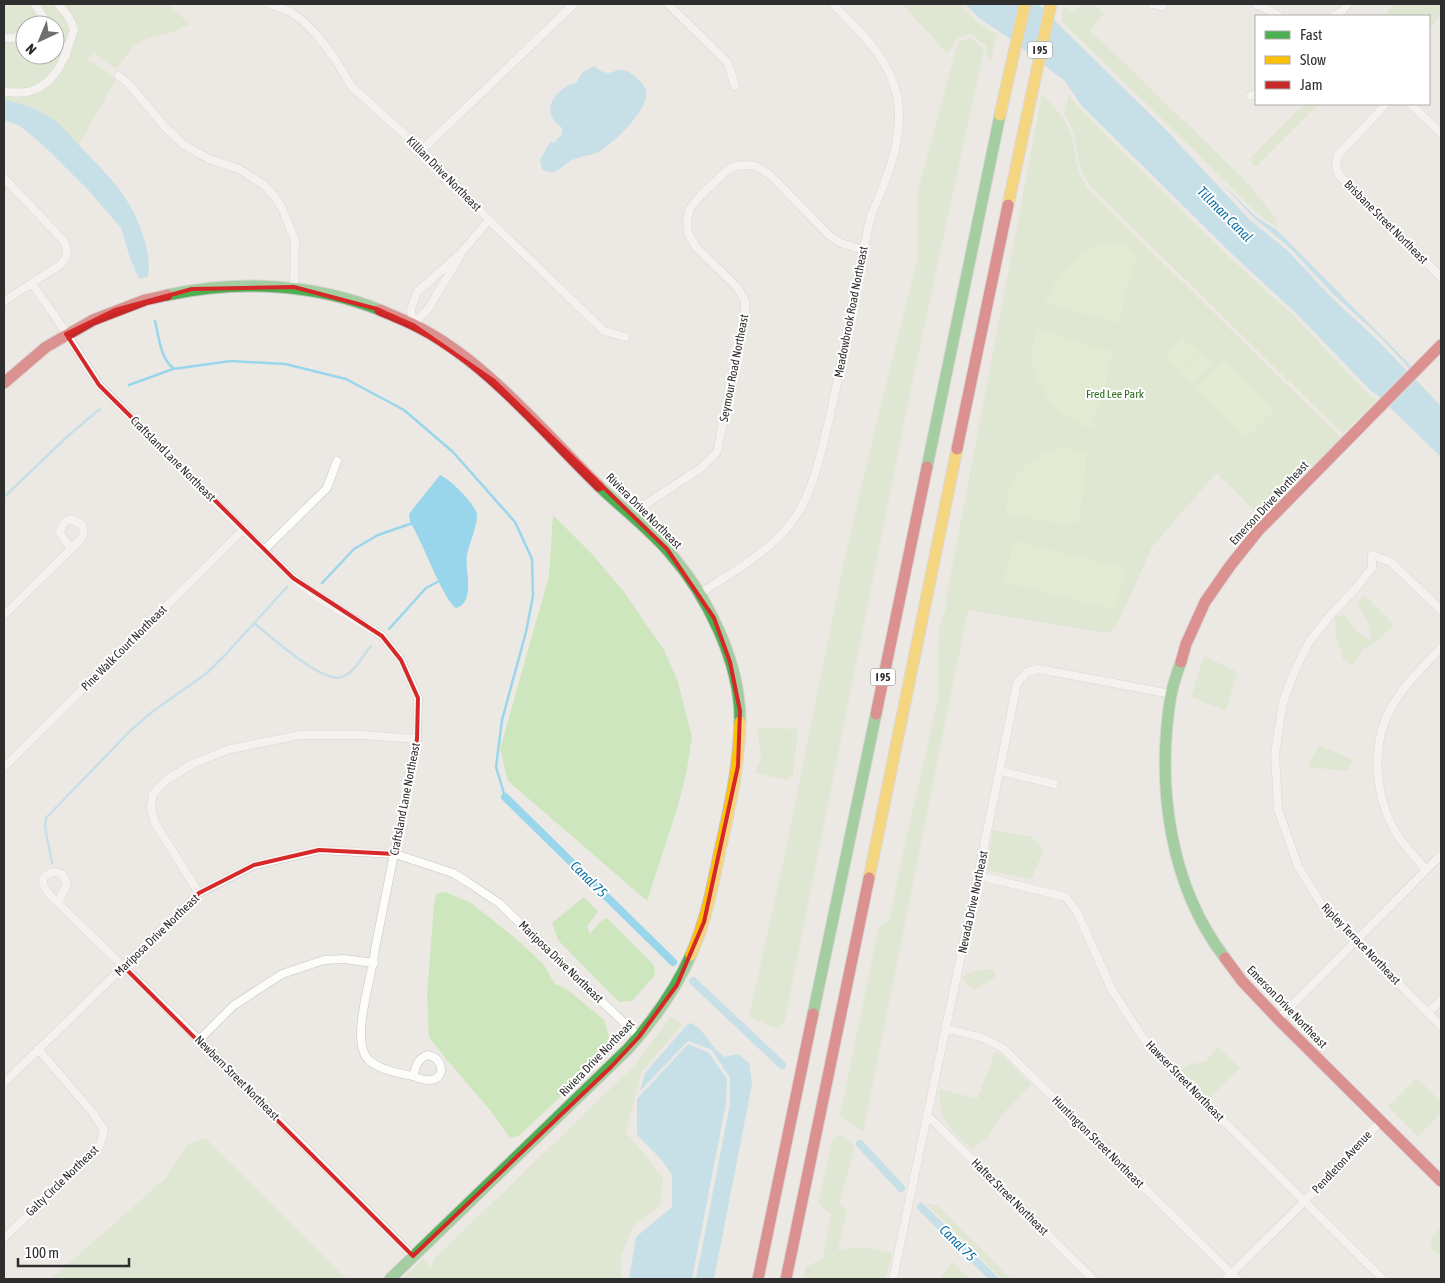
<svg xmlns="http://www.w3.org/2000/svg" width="1445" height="1283" font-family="'Asap Condensed',sans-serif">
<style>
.green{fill:#cee6be}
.pitch{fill:#d9eabb}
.water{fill:#99d6ec}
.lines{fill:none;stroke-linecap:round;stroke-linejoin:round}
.stream{stroke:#99d6ec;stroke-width:2.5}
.canal{stroke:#99d6ec;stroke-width:8}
.street-casing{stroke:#c5c4c5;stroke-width:9}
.fast-casing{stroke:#c5c4c5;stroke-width:13}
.slow-casing{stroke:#c5c4c5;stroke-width:13}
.jam-casing{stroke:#c5c4c5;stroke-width:13}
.street{stroke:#fcfcfb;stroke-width:8}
.fast{stroke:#4caf50;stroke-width:11}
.slow{stroke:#ffc107;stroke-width:11}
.jam{stroke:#c62828;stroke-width:11}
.marked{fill:none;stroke:#d62828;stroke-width:4;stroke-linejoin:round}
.labels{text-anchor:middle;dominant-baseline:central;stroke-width:4;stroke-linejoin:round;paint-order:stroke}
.shield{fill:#fff;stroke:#6d6d6d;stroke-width:1}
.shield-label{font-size:11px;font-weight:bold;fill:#2e2e2e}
.street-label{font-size:12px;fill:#2e2e2e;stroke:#fff}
.park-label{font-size:12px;fill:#2c6e1b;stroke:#fff}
.water-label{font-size:14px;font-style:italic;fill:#0d6fa3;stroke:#fff}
</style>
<rect width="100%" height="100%" fill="#ece8e4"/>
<path class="green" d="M 4,4 L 30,4 L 39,20 L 30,25 L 25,25 L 25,28 L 13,34 L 4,34 Z
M 40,4 L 167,4 L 190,24 L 175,31 L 144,40 L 134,46 L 116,69 L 93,52 L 88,59 L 116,79 L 79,145 C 55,117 40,108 4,99 L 4,42 L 15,42 L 25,37 L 25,55 L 55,55 L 55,25 L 46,25 L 50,22 Z
M 902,4 L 961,4 L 977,22 L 997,35 L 991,61 L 986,55 L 986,46 L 972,34 L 965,35 L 955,40 L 952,48 L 947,53 Z
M 1083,4 L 1094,4 L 1104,14 L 1090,30 L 1246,181 L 1275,217 L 1277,227 L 1259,215 L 1139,96 L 1062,22 L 1063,6 L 1074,12 Z
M 1394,4 L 1441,4 L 1441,15 L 1429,30 L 1429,16 L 1384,16 Z
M 971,38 L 984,49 L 909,397 L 785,1020 L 778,1029 L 749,1017 L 785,854 L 843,566 L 881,404 L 917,261 L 918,190 L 958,42 Z
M 1042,94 C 1053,106 1065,117 1070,132 C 1078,156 1073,170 1090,191 L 1345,442 L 1266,522 L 1216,473 L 1152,547 L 1116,627 L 1107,633 L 968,610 L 863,1132 L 840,1116 L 879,926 L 889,921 L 905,844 L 938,700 L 939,629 L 947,605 L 945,605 Z
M 1069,95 L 1078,107 L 1229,257 L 1295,317 L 1369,395 L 1377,400 L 1343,434 L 1093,189 C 1088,182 1083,176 1081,168 C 1075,150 1077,130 1064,114 Z
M 1304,104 L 1319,104 L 1256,167 L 1249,160 Z
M 553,515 L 591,553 L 624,592 L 664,650 L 677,679 L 692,737 L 686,775 L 676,812 L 647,901 L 508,781 L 500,749 L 549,576 Z
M 1364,595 L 1394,625 L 1373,645 L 1363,649 L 1352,665 L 1343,659 L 1336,635 L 1335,616 L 1344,615 L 1360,635 L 1372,640 L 1367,620 L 1357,602 Z
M 1204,656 L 1237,672 L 1226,711 L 1191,697 Z
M 757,728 L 798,729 L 793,775 L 786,780 L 755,773 L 761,758 Z
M 1319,745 L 1353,760 L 1348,771 L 1307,767 Z
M 993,830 L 1032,837 L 1044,851 L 1031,879 L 986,870 Z
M 446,892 L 471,903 L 520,942 L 544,965 L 555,984 L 568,990 L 604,1020 L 609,1036 L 605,1054 L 520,1135 L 510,1138 L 490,1110 L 446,1059 L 429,1037 L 427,994 L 434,905 L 436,894 Z
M 584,897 L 598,912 L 587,926 L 590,934 L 601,921 L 607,918 L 654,965 L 655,975 L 632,1001 L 619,1002 L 558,940 L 552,923 Z
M 986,969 L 993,969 L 997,976 L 976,989 L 967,985 L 962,977 L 971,972 Z
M 670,1017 L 683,1024 L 642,1071 L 626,1132 L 663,1178 L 660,1205 L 633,1226 L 621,1256 L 621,1279 L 402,1279 L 423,1259 L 431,1268 L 434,1259 L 635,1065 Z
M 1218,1046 L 1240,1068 L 1210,1098 L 1206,1096 L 1180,1069 L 1189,1065 L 1206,1061 Z
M 995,1052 L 1004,1057 L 1031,1085 L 999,1118 L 986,1139 L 971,1149 C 951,1129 937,1120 940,1089 L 977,1099 Z
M 1417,1078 L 1441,1102 L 1441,1112 L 1418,1137 L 1388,1107 Z
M 839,1134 L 855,1146 L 839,1204 L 847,1209 L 838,1251 C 860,1245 870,1247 892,1254 L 885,1279 L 803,1279 L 805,1268 L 823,1258 L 831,1214 L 818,1204 L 832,1141 Z
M 205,1138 L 347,1279 L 51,1279 L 166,1178 L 187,1145 Z
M 926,1203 L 938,1206 L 1011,1279 L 1002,1279 Z
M 1441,1227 L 1441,1256 L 1431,1250 L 1432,1236 Z
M 952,1261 L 969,1279 L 940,1279 Z"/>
<path class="pitch" d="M 1109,242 C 1123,245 1129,245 1136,258 L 1118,323 L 1045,303 C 1058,271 1075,252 1109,242 Z
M 1037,329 L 1114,352 L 1092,429 C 1082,425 1073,421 1064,415 C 1046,401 1028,372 1032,348 C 1033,342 1036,335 1037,329 Z
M 1183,338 L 1197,350 L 1177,371 L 1164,359 Z
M 1199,351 L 1212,363 L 1193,385 L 1179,373 Z
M 1224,359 L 1275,409 L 1246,439 L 1195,389 Z
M 1066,447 L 1087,452 L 1080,519 L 1073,524 L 1007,516 C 1001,479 1032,453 1066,447 Z
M 1014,541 L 1126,568 L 1115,610 L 1004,582 Z"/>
<path class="water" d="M 965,4 L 1038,4 L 1167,131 L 1250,220 L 1287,250 L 1332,298 L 1374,337 L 1441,406 L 1441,457 L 1376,394 L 1372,392 L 1297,314 L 1232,254 L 1081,105 L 1065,81 L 1006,36 L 980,19 Z
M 594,66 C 598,69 603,73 608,73 C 613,73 618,69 623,70 C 631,71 643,82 646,90 C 651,108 613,144 598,152 C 590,156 580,156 572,160 C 562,165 556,178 542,169 L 540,160 L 550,142 L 554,143 L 562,134 L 562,128 C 559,125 555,122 553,119 C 543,104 562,85 576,83 L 583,72 Z
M 4,99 C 17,103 31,106 43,113 C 59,121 68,133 80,146 C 110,178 133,198 145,242 C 148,254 150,264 148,276 L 141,279 L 138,277 L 130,258 L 121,228 L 90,192 L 43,145 L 20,126 L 4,120 Z
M 1216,178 L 1256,217 L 1277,230 L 1413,368 L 1411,370 L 1377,334 L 1334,295 L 1290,248 L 1253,217 Z
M 440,475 C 450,479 475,504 477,514 C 478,524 469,544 467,555 C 465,570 472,587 465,601 C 463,605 459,607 456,608 C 443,600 422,540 410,522 L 409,514 Z
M 690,1023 C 700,1027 703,1033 709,1041 C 713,1047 719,1052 724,1057 L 738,1054 L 749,1063 L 752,1084 L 714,1279 L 696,1279 L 730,1104 L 730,1078 L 712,1050 L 688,1041 L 640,1091 L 645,1073 L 687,1025 Z
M 688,1044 L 709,1053 L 727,1079 L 726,1103 L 692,1279 L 629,1279 L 636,1237 L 672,1207 L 672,1175 L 661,1159 L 637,1135 L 637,1099 Z"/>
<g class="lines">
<path class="stream" d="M 155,321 C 159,336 160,358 173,368
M 129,385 L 173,369 L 231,361 L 285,364 L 346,379 L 404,410 L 453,452 L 515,522 L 532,559 L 533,596 L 526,632 L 502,720 L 496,767 L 505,797
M 4,497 L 70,434 L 100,409
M 322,583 L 354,549 L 378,535 L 413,523
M 254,623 C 270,636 323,684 342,677 C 354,673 363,655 371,646
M 389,629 L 426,588 L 441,580
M 52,863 L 45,827 L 46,818 L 131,730 L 152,712 L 207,673 L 226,654 L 287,587"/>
<path class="canal" d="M 505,797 L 673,962
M 693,981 L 782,1065
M 860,1144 L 901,1188
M 921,1207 L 994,1279"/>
<defs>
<path id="street" d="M 35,4 L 48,25
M 270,4 L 289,11 L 302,20 L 316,34 L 335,59 L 352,87 L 422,150 L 489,220 L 604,331 L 625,337
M 668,4 L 728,63 L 735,86
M 1152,4 L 1162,6
M 1256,4 L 1280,16
M 1333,16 L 1342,11 L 1348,4
M 55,33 L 58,36 L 66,56
M 4,38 L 14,38 L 25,32
M 119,76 L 129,84 L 163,125 L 184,145 L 209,159 L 239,169 L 264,185 L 275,197 L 282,208 L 295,240 L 294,287
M 4,92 C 11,92 20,93 27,92 C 57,85 67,54 74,29 L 68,16 L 58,4
M 1250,96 L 1256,94
M 1386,104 L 1338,155 L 1336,165 L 1339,175 L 1441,277
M 1410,104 L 1441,133
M 422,150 L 574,4
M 4,178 L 64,241 C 68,252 69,256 60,265 L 4,301
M 32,284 L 59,322 L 99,385 L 191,479 L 293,578 L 317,597 L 382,636 L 401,660 L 418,698 L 417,739 L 375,949 C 373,975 348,1044 370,1061 C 383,1071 398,1073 413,1076
M 413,325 L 411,309 L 417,292 L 460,254 L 489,220
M 413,325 L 428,309 L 460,256
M 629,515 L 701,468 L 717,452 L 745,316 L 745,301 L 737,287 L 696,247 L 688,233 L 687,220 L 690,208 L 701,195 L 724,173 L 732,167 L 744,165 L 756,166 L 770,175 L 829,235 L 841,243 L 863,250
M 72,519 L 82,525 C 87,536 79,541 71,549 L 60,533 C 61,525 64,521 72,519 Z
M 264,550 L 327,488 L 337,461
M 699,594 C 734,571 776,549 798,513 C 815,484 821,452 829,420 C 842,363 851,306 864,249 C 866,238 868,227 871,216 C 875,205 880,195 884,184 C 895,156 903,126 897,96 C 889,57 859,31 833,4
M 1441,610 L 1391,562 L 1372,555 L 1372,568 L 1356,588 L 1333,612 L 1309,642 L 1295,670 L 1283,702 L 1275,753 L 1278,809 L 1298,866 L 1323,907 L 1441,1026
M 4,615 L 71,549
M 4,767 L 244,529
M 1000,771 L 1054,784
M 1426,870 C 1416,857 1403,845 1395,831 C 1374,793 1370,741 1394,703 C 1407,682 1424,666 1441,648
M 55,872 L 62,874 L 67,884 L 58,903 C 49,895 31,876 55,872 Z
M 979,876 L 1066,897 L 1077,912 L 1112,990 L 1143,1038 L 1171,1069 L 1383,1279
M 199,893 L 155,823 L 151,807 L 153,794 L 165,781 L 192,764 L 230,749 L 300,735 L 362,735 L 417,739
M 58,903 L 199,1040 L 413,1256
M 1428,1013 L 1441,1000
M 1278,1019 L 1441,855
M 945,1028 L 983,1038 L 1003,1048 L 1237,1279
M 199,1040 L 233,1006 L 282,974 L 324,960 L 344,959 L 374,963
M 428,1055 C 444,1058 446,1079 430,1080 C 425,1081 418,1078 413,1076 C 416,1067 417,1058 428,1055 Z
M 4,1083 L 199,893 L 254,865 L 319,850 L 395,854 L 453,873 L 466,881 L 499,903 L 639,1037
M 927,1115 L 1093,1279
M 4,1238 L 100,1145 L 104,1130 L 93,1113 L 38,1049
M 893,1279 C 934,1080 978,882 1017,683 L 1027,672 L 1039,669 L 1171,694
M 1226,1279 L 1305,1201 L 1380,1122"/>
<path id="fast" d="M 167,295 C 237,280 313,283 380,310
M 927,467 L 1000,115
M 599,486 C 622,508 648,528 669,552 C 707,595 741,663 740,722
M 1181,662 C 1177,673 1173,684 1171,695 C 1156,784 1169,885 1225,958
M 813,1014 L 876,714
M 390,1279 L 628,1049 C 654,1020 675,991 691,955"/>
<path id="slow" d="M 1000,115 L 1025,4
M 1008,205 L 1051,4
M 869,878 L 957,449
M 691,955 C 705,923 712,890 719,855 C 729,811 739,768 740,722"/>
<path id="jam" d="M 380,310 C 391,315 402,319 412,324 C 484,358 543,432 599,486
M 4,383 L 46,347 L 93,320 L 145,300 L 167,295
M 957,449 L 1008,205
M 1181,662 L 1186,644 L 1205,602 L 1230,566 L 1258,531 L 1441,345
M 876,714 L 927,467
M 1225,958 L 1242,981 L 1278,1019 L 1441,1181
M 758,1279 L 813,1014
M 786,1279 L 869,878"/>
</defs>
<use href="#street" class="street-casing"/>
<use href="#fast" class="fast-casing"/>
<use href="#slow" class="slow-casing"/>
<use href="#jam" class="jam-casing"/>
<use href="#street" class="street"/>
<use href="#fast" class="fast"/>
<use href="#slow" class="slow"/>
<use href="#jam" class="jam"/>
</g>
<path d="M0 0H1445V1283H0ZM 294,287 L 377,309 L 413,325 L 494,381 L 667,549 L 714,618 L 730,662 L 740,711 L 738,766 L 704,922 L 677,985 L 639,1037 L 611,1067 L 413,1256 L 124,967 L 199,893 L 254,865 L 319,850 L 395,854 L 417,739 L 418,698 L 401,660 L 382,636 L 293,578 L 99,385 L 66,334 L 115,310 L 192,289 Z" fill="#ece8e4" fill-opacity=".55" fill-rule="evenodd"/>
<path class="marked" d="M 294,287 L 377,309 L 413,325 L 494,381 L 667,549 L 714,618 L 730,662 L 740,711 L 738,766 L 704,922 L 677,985 L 639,1037 L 611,1067 L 413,1256 L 124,967 L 199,893 L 254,865 L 319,850 L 395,854 L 417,739 L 418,698 L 401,660 L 382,636 L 293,578 L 99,385 L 66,334 L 115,310 L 192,289 Z"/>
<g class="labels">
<g class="shield">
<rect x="1027.5" y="41.5" width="25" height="17" rx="4"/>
<rect x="870.5" y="668.5" width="25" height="17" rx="4"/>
</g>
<g class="shield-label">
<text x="1040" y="50">I 95</text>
<text x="883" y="677">I 95</text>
</g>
<g class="street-label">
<text transform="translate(444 174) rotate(45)">Killian Drive Northeast</text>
<text transform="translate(1386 222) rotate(45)">Brisbane Street Northeast</text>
<text transform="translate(851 312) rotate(-79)">Meadowbrook Road Northeast</text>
<text transform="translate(734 368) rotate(-79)">Seymour Road Northeast</text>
<text transform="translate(173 459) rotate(45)">Craftsland Lane Northeast</text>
<text transform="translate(1269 503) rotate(-47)">Emerson Drive Northeast</text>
<text transform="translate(644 511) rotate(45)">Riviera Drive Northeast</text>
<text transform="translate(124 648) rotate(-45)">Pine Walk Court Northeast</text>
<text transform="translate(405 799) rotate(-79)">Craftsland Lane Northeast</text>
<text transform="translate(973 902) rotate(-78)">Nevada Drive Northeast</text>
<text transform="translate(157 935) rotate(-44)">Mariposa Drive Northeast</text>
<text transform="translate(1361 944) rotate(46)">Ripley Terrace Northeast</text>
<text transform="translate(561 962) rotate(44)">Mariposa Drive Northeast</text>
<text transform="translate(1287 1007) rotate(46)">Emerson Drive Northeast</text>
<text transform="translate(597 1058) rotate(-46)">Riviera Drive Northeast</text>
<text transform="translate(237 1078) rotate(45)">Newbern Street Northeast</text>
<text transform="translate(1185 1081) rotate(46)">Hawser Street Northeast</text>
<text transform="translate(1098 1142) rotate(45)">Huntington Street Northeast</text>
<text transform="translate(1342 1162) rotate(-47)">Pendleton Avenue</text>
<text transform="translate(62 1181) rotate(-44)">Galty Circle Northeast</text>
<text transform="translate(1010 1197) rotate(45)">Haftez Street Northeast</text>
</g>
<g class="park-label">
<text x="1115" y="394">Fred Lee Park</text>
</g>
<g class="water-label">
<text transform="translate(1225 214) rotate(45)">Tillman Canal</text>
<text transform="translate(589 879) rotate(45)">Canal 75</text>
<text transform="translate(958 1243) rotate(45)">Canal 75</text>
</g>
</g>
<rect width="1445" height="1283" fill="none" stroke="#2e2e2e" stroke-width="10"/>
<rect x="1255" y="15" width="175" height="90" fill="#ffffff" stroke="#ababab"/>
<rect x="1265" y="31" width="25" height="8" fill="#4caf50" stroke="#ababab"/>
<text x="1300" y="40" font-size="15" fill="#2e2e2e">Fast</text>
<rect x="1265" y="56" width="25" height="8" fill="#ffc107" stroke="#ababab"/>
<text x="1300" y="65" font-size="15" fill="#2e2e2e">Slow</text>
<rect x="1265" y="81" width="25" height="8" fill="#c62828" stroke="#ababab"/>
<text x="1300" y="90" font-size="15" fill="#2e2e2e">Jam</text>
<g transform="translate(40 40) rotate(224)"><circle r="24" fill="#ffffff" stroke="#ababab"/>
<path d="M0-4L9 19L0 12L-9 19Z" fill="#706f6e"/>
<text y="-8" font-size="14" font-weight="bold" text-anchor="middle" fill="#2e2e2e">N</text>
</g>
<path d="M18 1258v8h111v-8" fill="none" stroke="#2e2e2e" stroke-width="2.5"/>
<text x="25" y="1258" font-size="15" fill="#2e2e2e" stroke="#ffffff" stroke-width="4" paint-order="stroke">100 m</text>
</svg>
